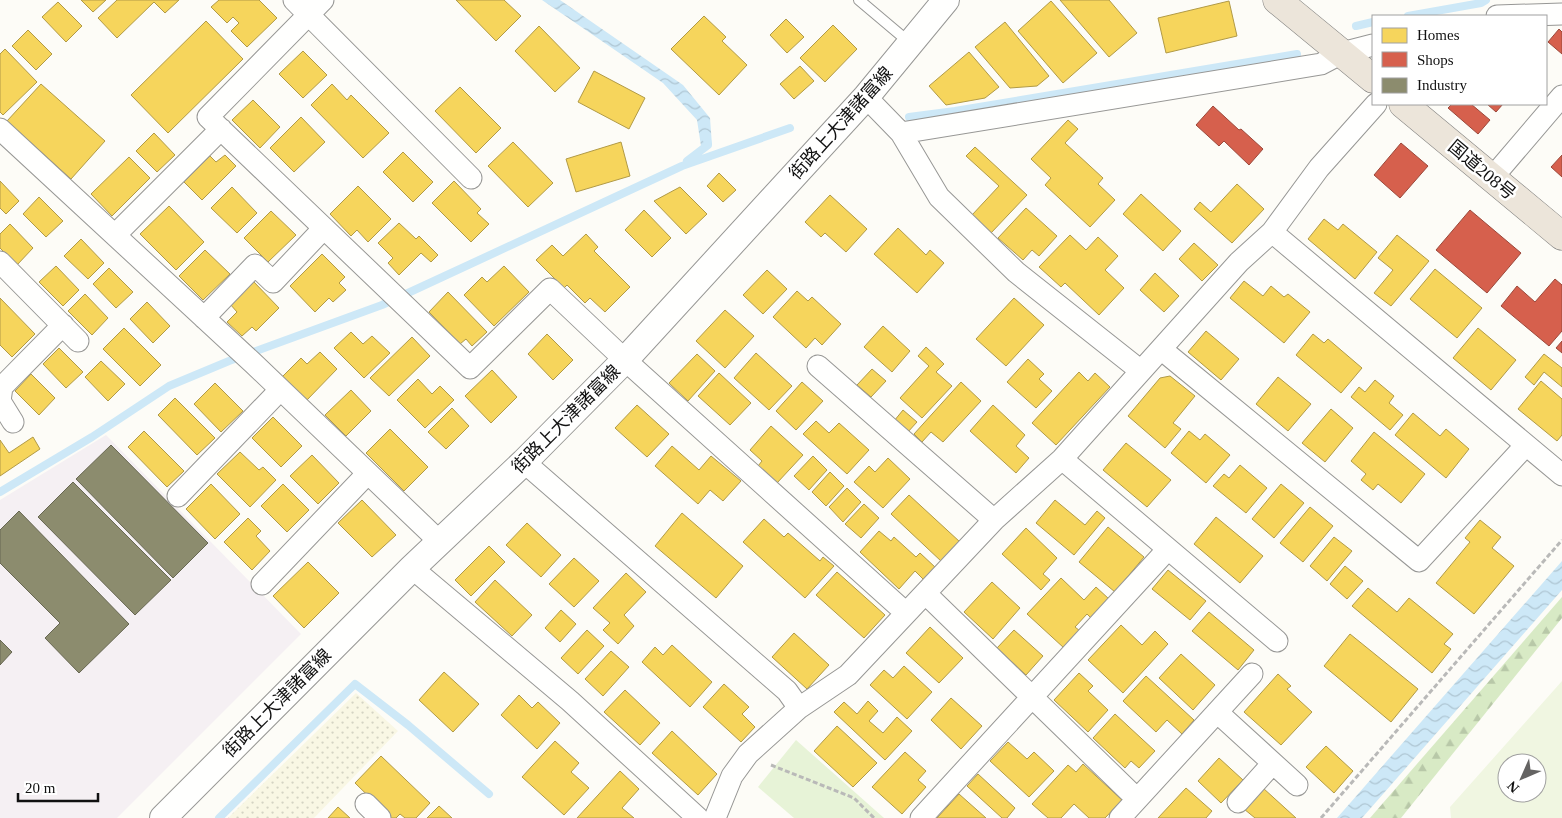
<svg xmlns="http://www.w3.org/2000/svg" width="1562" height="818" font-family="'Times New Roman','Noto Sans JP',serif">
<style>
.industrial{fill:#f5f0f3}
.farmland{fill:url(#farmland-dots)}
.grass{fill:#e7f3d7}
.forest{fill:url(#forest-firs)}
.pitch{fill:#f0f6e1;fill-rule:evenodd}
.water{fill:url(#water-waves)}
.homes{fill:#f6d55c;stroke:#b19a46}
.shops{fill:#d6604d;stroke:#9b483b}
.industry{fill:#8c8c6e;stroke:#676752}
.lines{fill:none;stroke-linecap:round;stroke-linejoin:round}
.stream{stroke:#cde8f7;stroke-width:8}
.service-casing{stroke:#979795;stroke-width:12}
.minor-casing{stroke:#979795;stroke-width:23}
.tertiary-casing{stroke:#979795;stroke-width:28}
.trunk-casing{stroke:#858482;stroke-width:29}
.path{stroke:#b9b9b8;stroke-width:3;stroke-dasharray:5 2.5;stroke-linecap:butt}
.service{stroke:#fffffe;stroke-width:10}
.minor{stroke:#fffffe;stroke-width:21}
.tertiary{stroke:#fffffe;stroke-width:26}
.trunk{stroke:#ece5da;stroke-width:28}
.labels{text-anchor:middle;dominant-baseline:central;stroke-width:5;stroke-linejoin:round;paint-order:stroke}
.street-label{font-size:18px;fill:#111;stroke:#fff}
</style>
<defs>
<pattern id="farmland-dots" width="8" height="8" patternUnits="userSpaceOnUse" patternTransform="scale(1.25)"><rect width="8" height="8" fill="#f9f7e4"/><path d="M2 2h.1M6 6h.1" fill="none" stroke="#d4d3c3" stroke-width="1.8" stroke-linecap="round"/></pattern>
<pattern id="forest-firs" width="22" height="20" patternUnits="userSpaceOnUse" patternTransform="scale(1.25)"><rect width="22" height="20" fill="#d8eac5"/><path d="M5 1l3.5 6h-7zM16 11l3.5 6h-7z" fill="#b8c8a8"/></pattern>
<pattern id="water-waves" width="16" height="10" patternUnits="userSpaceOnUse" patternTransform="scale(1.25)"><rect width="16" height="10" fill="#cde8f7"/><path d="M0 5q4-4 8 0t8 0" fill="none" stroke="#afc6d3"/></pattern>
</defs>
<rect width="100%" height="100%" fill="#fdfcf7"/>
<path class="industrial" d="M 106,435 L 301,634 L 117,818 L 0,818 L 0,500 Z"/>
<path class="farmland" d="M 356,693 L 398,731 L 314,818 L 228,818 Z"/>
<path class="grass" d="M 796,740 L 884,818 L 794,818 L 758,787 Z"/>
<path class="forest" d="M 1562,597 L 1562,618 L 1401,818 L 1370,818 Z"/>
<path class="pitch" d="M 1562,681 L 1562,818 L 1451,818 L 1450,807 ZM 1507,763 L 1537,763 L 1537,793 L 1507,793 Z"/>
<path class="water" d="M 542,0 L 560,0 L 683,85 L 710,118 L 712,145 L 701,146 L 697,120 L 663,83 Z
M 1562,561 L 1562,590 L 1362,818 L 1337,818 Z"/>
<path class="homes" d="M 81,0 L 106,0 L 93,12 Z
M 117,0 L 179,0 L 165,13 L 154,2 L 117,38 L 98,18 Z
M 219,0 L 259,0 L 277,18 L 247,47 L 231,31 L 239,23 L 233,17 L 227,23 L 211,7 Z
M 456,0 L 504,0 L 521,16 L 496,41 Z
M 1060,0 L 1109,0 L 1137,33 L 1109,57 Z
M 1051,1 L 1097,53 L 1063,83 L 1018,31 Z
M 1229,1 L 1237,36 L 1166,53 L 1158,18 Z
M 58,2 L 82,26 L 66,42 L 42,17 Z
M 704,16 L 726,37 L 722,41 L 747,65 L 719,95 L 671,49 Z
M 786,19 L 804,37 L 787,53 L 770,35 Z
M 206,21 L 243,59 L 168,133 L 131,95 Z
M 1005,22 L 1049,76 L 1037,86 L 1010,88 L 975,47 Z
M 833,25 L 857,49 L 825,82 L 800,58 Z
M 539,26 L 580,68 L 555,92 L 515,51 Z
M 28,30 L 52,54 L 36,70 L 12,46 Z
M 5,49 L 37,82 L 3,115 L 0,112 L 0,54 Z
M 303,51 L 327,75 L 303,98 L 279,74 Z
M 969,52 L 999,87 L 985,98 L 946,105 L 929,86 Z
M 800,66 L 814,81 L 794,99 L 780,84 Z
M 594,71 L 645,98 L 629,129 L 578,102 Z
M 41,84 L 105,141 L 71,179 L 7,121 Z
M 332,84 L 347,100 L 351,95 L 389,133 L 363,158 L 311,105 Z
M 460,87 L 501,128 L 476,153 L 435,111 Z
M 253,100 L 280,127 L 260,148 L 232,120 Z
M 301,117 L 325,142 L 294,172 L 270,148 Z
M 1068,120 L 1078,129 L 1065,143 L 1103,178 L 1098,184 L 1115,200 L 1090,227 L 1045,185 L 1051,178 L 1031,159 Z
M 154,133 L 175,155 L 157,172 L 136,151 Z
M 513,142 L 553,183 L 528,207 L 488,166 Z
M 621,142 L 630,176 L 576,192 L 566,159 Z
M 975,147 L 1027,195 L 991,233 L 972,215 L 999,186 L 966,156 Z
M 403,152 L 433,182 L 413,202 L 383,172 Z
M 225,155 L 236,166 L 202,200 L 184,182 L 210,156 L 216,162 Z
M 129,157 L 150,178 L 112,216 L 91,194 Z
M 719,173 L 736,190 L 723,202 L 707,186 Z
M 0,181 L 19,201 L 6,214 L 0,208 Z
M 454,181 L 481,209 L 477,213 L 489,224 L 471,242 L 432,203 Z
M 1237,184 L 1264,209 L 1232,243 L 1194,209 L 1200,202 L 1211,212 Z
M 358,186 L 391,219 L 368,242 L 357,230 L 351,236 L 330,214 Z
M 232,187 L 257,213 L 237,233 L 211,208 Z
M 680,187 L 707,214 L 686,234 L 654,201 Z
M 1141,194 L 1181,231 L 1163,251 L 1123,214 Z
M 830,195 L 867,229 L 846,252 L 825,233 L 821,237 L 805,222 Z
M 39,197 L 63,221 L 46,237 L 23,214 Z
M 169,206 L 204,242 L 176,270 L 140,234 Z
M 1026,208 L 1057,236 L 1039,256 L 1032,250 L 1023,260 L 998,238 Z
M 644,210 L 671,238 L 652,257 L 625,230 Z
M 271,211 L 296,235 L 268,262 L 244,238 Z
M 1324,219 L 1338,230 L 1343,224 L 1377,252 L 1355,279 L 1308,239 Z
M 399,223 L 416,239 L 419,236 L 438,255 L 431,262 L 421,253 L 399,275 L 388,263 L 393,258 L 378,243 Z
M 10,224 L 33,248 L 17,265 L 0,248 L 0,234 Z
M 898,228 L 926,255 L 930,250 L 944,263 L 917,293 L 874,254 Z
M 586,234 L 598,247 L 594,251 L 630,287 L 605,312 L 590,298 L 585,303 L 567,285 L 564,288 L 536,260 L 552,245 L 563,256 Z
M 1070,235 L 1086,250 L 1098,237 L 1118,256 L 1105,270 L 1124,288 L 1099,315 L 1065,283 L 1061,287 L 1039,267 Z
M 1397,235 L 1429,261 L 1391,306 L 1374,293 L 1393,270 L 1378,258 Z
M 81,239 L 104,263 L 88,279 L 64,256 Z
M 1194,243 L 1218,265 L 1202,281 L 1179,259 Z
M 205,250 L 230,274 L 203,300 L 179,276 Z
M 322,254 L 345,277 L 339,283 L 346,290 L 333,302 L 329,298 L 315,312 L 290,286 Z
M 56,266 L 79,290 L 63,306 L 39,282 Z
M 504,266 L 529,292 L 494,326 L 464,295 L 482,277 L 487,282 Z
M 109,268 L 133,292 L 116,308 L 93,284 Z
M 1435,269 L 1482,308 L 1457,338 L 1410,299 Z
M 767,270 L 787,289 L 763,314 L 743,295 Z
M 1155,273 L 1179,296 L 1164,312 L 1140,290 Z
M 253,281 L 279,308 L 256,331 L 252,327 L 242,336 L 227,322 L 237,312 L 230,304 Z
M 1244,281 L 1263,296 L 1271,286 L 1284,297 L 1288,294 L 1310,312 L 1284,343 L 1230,298 Z
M 797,291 L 808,301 L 812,297 L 841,324 L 822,345 L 815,338 L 806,348 L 773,317 Z
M 448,292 L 487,332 L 472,346 L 466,339 L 460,344 L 429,312 Z
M 85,294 L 108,318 L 92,335 L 68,311 Z
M 0,298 L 35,334 L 12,357 L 0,345 Z
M 1014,298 L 1044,325 L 1006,366 L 976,339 Z
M 147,302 L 170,326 L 153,343 L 130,319 Z
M 725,310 L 754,336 L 725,368 L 696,341 Z
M 883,326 L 910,351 L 892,372 L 864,347 Z
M 124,328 L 161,365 L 140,386 L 103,349 Z
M 1478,328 L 1516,360 L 1491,390 L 1453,358 Z
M 1206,331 L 1239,359 L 1221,380 L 1188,352 Z
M 351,332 L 363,344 L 372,336 L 390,353 L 364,378 L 334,348 Z
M 547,334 L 573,360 L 553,380 L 528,354 Z
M 1313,334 L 1324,343 L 1328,339 L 1362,368 L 1341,393 L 1296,355 Z
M 412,337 L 430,356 L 389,396 L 370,378 Z
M 926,347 L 944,364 L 936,372 L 952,386 L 922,418 L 900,398 L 929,366 L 918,356 Z
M 59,348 L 83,372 L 66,388 L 43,364 Z
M 320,352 L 337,369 L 306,401 L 282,377 L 301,358 L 307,364 Z
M 756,353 L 792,386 L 769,410 L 734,378 Z
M 697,354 L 715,371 L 688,401 L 669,383 Z
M 1544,354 L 1562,368 L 1562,387 L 1544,372 L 1534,385 L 1525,377 Z
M 1028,359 L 1044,374 L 1039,379 L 1052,391 L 1036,408 L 1007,382 Z
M 101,361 L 125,384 L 108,401 L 85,377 Z
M 872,369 L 886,381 L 871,397 L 857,385 Z
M 492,370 L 517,397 L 491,423 L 465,396 Z
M 1079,372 L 1088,381 L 1095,373 L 1110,387 L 1056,445 L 1032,423 Z
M 719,373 L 751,403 L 730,425 L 698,396 Z
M 31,374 L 55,398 L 39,415 L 15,391 Z
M 1170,376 L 1195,396 L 1173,423 L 1181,429 L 1165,448 L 1128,416 L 1160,378 Z
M 1278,377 L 1311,404 L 1288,431 L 1256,404 Z
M 418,379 L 432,394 L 440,386 L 454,400 L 425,428 L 397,400 Z
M 1375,380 L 1394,396 L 1389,403 L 1403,415 L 1390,430 L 1351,397 L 1359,387 L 1365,392 Z
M 1541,381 L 1562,399 L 1562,435 L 1557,441 L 1518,409 Z
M 802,382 L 823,401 L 796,430 L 776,411 Z
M 961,382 L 981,401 L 943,442 L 931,432 L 922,442 L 914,434 Z
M 215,383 L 243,411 L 221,432 L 194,404 Z
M 351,390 L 371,411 L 346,436 L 325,415 Z
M 175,398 L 215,438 L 197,455 L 158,415 Z
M 637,405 L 669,434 L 647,457 L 615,428 Z
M 993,405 L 1025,435 L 1016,446 L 1029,458 L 1016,473 L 970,431 Z
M 452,408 L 469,426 L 446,449 L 428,432 Z
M 1331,409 L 1353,428 L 1325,462 L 1302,443 Z
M 903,410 L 917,422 L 907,433 L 894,421 Z
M 1413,413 L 1440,436 L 1446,429 L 1469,449 L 1446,478 L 1395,435 Z
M 273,417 L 302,446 L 281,467 L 252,438 Z
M 816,421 L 829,433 L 839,423 L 869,450 L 847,474 L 803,434 Z
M 771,426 L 803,455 L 777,483 L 758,466 L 762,461 L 750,450 Z
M 390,429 L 428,467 L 404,491 L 366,453 Z
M 144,431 L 184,471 L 167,487 L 128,447 Z
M 1189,431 L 1200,440 L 1205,434 L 1230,455 L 1206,483 L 1171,453 Z
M 1374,432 L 1425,474 L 1401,503 L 1378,484 L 1373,490 L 1361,480 L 1366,474 L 1351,461 Z
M 33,437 L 40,449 L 0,476 L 0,440 L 9,453 Z
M 1126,443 L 1171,480 L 1147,507 L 1103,470 Z
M 672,446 L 699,470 L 711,456 L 741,481 L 723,501 L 710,490 L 698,504 L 655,466 Z
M 240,452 L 259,470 L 263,467 L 276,480 L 250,507 L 217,474 Z
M 312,455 L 339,483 L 318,504 L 290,476 Z
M 813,456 L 827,470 L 809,490 L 794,476 Z
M 888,458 L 910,479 L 883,508 L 854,482 L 869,466 L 875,472 Z
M 1240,465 L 1267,488 L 1246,513 L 1213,486 L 1224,474 L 1229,478 Z
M 830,472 L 844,486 L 826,506 L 812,492 Z
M 211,484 L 240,514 L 215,539 L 186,509 Z
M 283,484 L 309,510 L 287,532 L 261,506 Z
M 1281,484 L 1304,503 L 1274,538 L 1252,519 Z
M 847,488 L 861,502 L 843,522 L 829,507 Z
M 909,495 L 960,542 L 942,562 L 891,514 Z
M 362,500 L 396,535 L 372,557 L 338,523 Z
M 1055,500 L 1085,525 L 1097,511 L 1105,518 L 1074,555 L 1036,523 Z
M 864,504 L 879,518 L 861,538 L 845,524 Z
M 1310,507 L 1333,526 L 1303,562 L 1280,543 Z
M 682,513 L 743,566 L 716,598 L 655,546 Z
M 1216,517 L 1263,556 L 1240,583 L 1194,544 Z
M 248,518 L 261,531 L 256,536 L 270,551 L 252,570 L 224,542 Z
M 764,519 L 784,537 L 788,533 L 820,561 L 823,557 L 834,566 L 805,598 L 743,542 Z
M 1480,520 L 1501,537 L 1492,548 L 1514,566 L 1474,614 L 1436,583 L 1470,542 L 1465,538 Z
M 527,523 L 561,555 L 541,577 L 506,545 Z
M 1108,527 L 1144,557 L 1115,592 L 1079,562 Z
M 1026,528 L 1057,558 L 1043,574 L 1050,580 L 1041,590 L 1002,554 Z
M 879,531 L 891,541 L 894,537 L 916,557 L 920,553 L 936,568 L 924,580 L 915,571 L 899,589 L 860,552 Z
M 1334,537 L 1352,551 L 1327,581 L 1310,566 Z
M 489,546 L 505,562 L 471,596 L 455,580 Z
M 574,558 L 599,581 L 574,607 L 549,584 Z
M 308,562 L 339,593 L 304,628 L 273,596 Z
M 1345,566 L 1363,581 L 1347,599 L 1330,584 Z
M 1168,570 L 1206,601 L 1190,620 L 1152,589 Z
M 837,572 L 885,615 L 864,638 L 816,595 Z
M 626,573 L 646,592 L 624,615 L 634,626 L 618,644 L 603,630 L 610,623 L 593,608 Z
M 1061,578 L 1084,600 L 1096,587 L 1109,599 L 1091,618 L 1087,614 L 1075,627 L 1080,631 L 1064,648 L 1027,614 Z
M 495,580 L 532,615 L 512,636 L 475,602 Z
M 992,582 L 1020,608 L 993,639 L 964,612 Z
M 1368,588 L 1397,612 L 1409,598 L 1453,634 L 1444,644 L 1451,649 L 1432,673 L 1352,606 Z
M 561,610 L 576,624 L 560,642 L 545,628 Z
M 1209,612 L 1254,650 L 1238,670 L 1192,631 Z
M 1121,625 L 1142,645 L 1155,631 L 1168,644 L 1123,693 L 1088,660 Z
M 930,627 L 963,658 L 939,683 L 906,653 Z
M 587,630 L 604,646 L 578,674 L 561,658 Z
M 1014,630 L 1043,656 L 1026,675 L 997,648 Z
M 794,633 L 829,665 L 807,689 L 772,657 Z
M 1350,634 L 1418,689 L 1391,722 L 1324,666 Z
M 672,645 L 712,682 L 690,707 L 642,662 L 655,647 L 663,655 Z
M 611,651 L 629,667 L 603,696 L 585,679 Z
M 1181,654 L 1215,685 L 1193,710 L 1159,678 Z
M 904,666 L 932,692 L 907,719 L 870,685 L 884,670 L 893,678 Z
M 444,672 L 479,704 L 453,732 L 419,700 Z
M 1079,673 L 1093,686 L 1088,691 L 1108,710 L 1088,732 L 1054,700 Z
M 1278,674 L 1291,686 L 1287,689 L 1312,712 L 1281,745 L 1244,712 Z
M 1146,676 L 1194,720 L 1182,734 L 1167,720 L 1156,732 L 1123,701 Z
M 724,684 L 749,707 L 742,714 L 755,727 L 741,742 L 703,707 Z
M 625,690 L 660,723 L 640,745 L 604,712 Z
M 519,695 L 532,708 L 538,702 L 560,723 L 537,749 L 501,715 Z
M 951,698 L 982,726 L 961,749 L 931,720 Z
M 868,701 L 878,711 L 869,721 L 883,733 L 897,717 L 912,731 L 885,760 L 834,712 L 844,702 L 857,714 Z
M 1115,714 L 1155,751 L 1139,768 L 1131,761 L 1125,768 L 1093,738 Z
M 837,726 L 877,763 L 853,787 L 814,751 Z
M 672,731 L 717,774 L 698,795 L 652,753 Z
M 555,741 L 579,763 L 571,772 L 589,788 L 564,815 L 522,777 Z
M 1008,742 L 1027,759 L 1034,752 L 1054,771 L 1029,797 L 990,761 Z
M 1326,746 L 1353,771 L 1334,793 L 1306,767 Z
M 905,752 L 926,771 L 918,780 L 926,787 L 902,814 L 872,787 Z
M 381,756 L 430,803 L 416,818 L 405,818 L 400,814 L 396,818 L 391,818 L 355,783 Z
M 1219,758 L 1243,780 L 1221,803 L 1198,781 Z
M 1083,764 L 1122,800 L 1105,818 L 1089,818 L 1074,804 L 1061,818 L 1048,818 L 1032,804 L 1068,765 L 1076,772 Z
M 620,771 L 639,789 L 622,808 L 634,818 L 577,818 Z
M 978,774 L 1015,808 L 1007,818 L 1002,818 L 967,786 Z
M 1186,788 L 1212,811 L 1206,818 L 1158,818 Z
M 1263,788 L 1296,818 L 1255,818 L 1244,809 Z
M 959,794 L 986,818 L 937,818 Z
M 439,806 L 452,818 L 427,818 Z
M 338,807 L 350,818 L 328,818 Z"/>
<path class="shops" d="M 1559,29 L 1562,32 L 1562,54 L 1548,42 Z
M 1452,104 L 1471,104 L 1490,120 L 1478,134 L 1448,108 Z
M 1487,104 L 1503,104 L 1496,112 Z
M 1213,106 L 1239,130 L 1241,129 L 1263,149 L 1249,165 L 1224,141 L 1219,146 L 1196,125 Z
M 1401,143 L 1428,166 L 1400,198 L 1374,175 Z
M 1562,155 L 1562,177 L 1551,167 Z
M 1470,210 L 1521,253 L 1487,293 L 1436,250 Z
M 1555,279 L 1562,285 L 1562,331 L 1549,346 L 1501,306 L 1517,286 L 1535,302 Z
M 1562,341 L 1562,353 L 1556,348 Z"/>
<path class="industry" d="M 111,445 L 208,543 L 173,578 L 76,479 Z
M 73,482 L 171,580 L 135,615 L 38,517 Z
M 19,511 L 129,624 L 79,673 L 45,638 L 60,623 L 0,563 L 0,530 Z
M 0,640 L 12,652 L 0,665 Z"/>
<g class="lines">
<path class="stream" d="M 1408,16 L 1481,3 L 1486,0
M 1356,26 L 1373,22
M 909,117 L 955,111 L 1297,54
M 687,161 L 708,145 L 706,135
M 0,492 L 92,437 L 169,386 L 229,361 L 382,305 L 682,166 L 790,128
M 219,818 L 355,684 L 408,725 L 489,794"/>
<defs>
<path id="service" d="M 859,0 L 910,43"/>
<path id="minor" d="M 294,0 L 471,178
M 323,0 L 208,117 L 470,368 L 550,289 L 625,360 L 906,613
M 1497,16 L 1562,14
M 866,97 L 901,133 L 939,197 L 1016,272 L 1141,371
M 0,129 L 253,363 L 440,542
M 901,133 L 1321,64 L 1342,53 L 1373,45
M 1492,178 L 1562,96
M 1272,232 L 1562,475
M 115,235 L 221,129
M 0,262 L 78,341
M 204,318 L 255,265 L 273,282 L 324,228
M 1161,349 L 1419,561 L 1526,445
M 818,366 L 994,520
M 13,422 L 0,401 L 2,387 L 63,325
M 1062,459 L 1277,641
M 524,462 L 787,691 L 799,708
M 178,496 L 280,390
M 412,568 L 570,701 L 698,818
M 262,584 L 368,473
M 925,593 L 1137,799
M 1217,712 L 1297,785
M 1238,802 L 1273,763
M 366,804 L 380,818
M 715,818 L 732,776 L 748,754 L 799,708 L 848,675 L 994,520 L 1062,459 L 1239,262 L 1272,232 L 1319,168 L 1376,104
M 921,818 L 1168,549
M 1120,818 L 1252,674"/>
<path id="tertiary" d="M 163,818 L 412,568 L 524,462 L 625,360 L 866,97 L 946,0"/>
<path id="trunk" d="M 1277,0 L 1373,79
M 1403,104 L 1562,236"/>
</defs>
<use href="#service" class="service-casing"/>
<use href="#minor" class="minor-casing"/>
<use href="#tertiary" class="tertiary-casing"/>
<use href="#trunk" class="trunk-casing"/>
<path class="path" d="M 771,765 L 854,798 L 874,818
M 1321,818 L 1562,540"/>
<use href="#service" class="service"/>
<use href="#minor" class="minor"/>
<use href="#tertiary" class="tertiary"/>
<use href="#trunk" class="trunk"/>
</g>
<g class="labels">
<g class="street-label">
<text transform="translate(841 123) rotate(-48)">街路上大津諸富線</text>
<text transform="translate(1482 170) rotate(40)">国道208号</text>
<text transform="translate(566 419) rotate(-45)">街路上大津諸富線</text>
<text transform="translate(277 703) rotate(-45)">街路上大津諸富線</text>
</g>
</g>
<rect x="1372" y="15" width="175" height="90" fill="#ffffff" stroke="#a0a0a0"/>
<rect x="1382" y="28" width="25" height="15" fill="#f6d55c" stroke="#a0a0a0"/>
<text x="1417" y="40" font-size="15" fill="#111111">Homes</text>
<rect x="1382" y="52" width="25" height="15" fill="#d6604d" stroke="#a0a0a0"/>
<text x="1417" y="65" font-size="15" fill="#111111">Shops</text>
<rect x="1382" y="78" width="25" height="15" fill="#8c8c6e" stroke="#a0a0a0"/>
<text x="1417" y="90" font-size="15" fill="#111111">Industry</text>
<g transform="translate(1522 778) rotate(225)"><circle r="24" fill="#ffffff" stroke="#a0a0a0"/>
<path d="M0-4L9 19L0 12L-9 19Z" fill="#646362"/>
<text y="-8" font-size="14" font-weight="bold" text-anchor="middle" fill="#111111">N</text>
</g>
<path d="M18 793v8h80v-8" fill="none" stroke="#111111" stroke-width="2.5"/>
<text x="25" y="793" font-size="15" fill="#111111" stroke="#ffffff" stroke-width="4" paint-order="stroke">20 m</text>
</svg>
